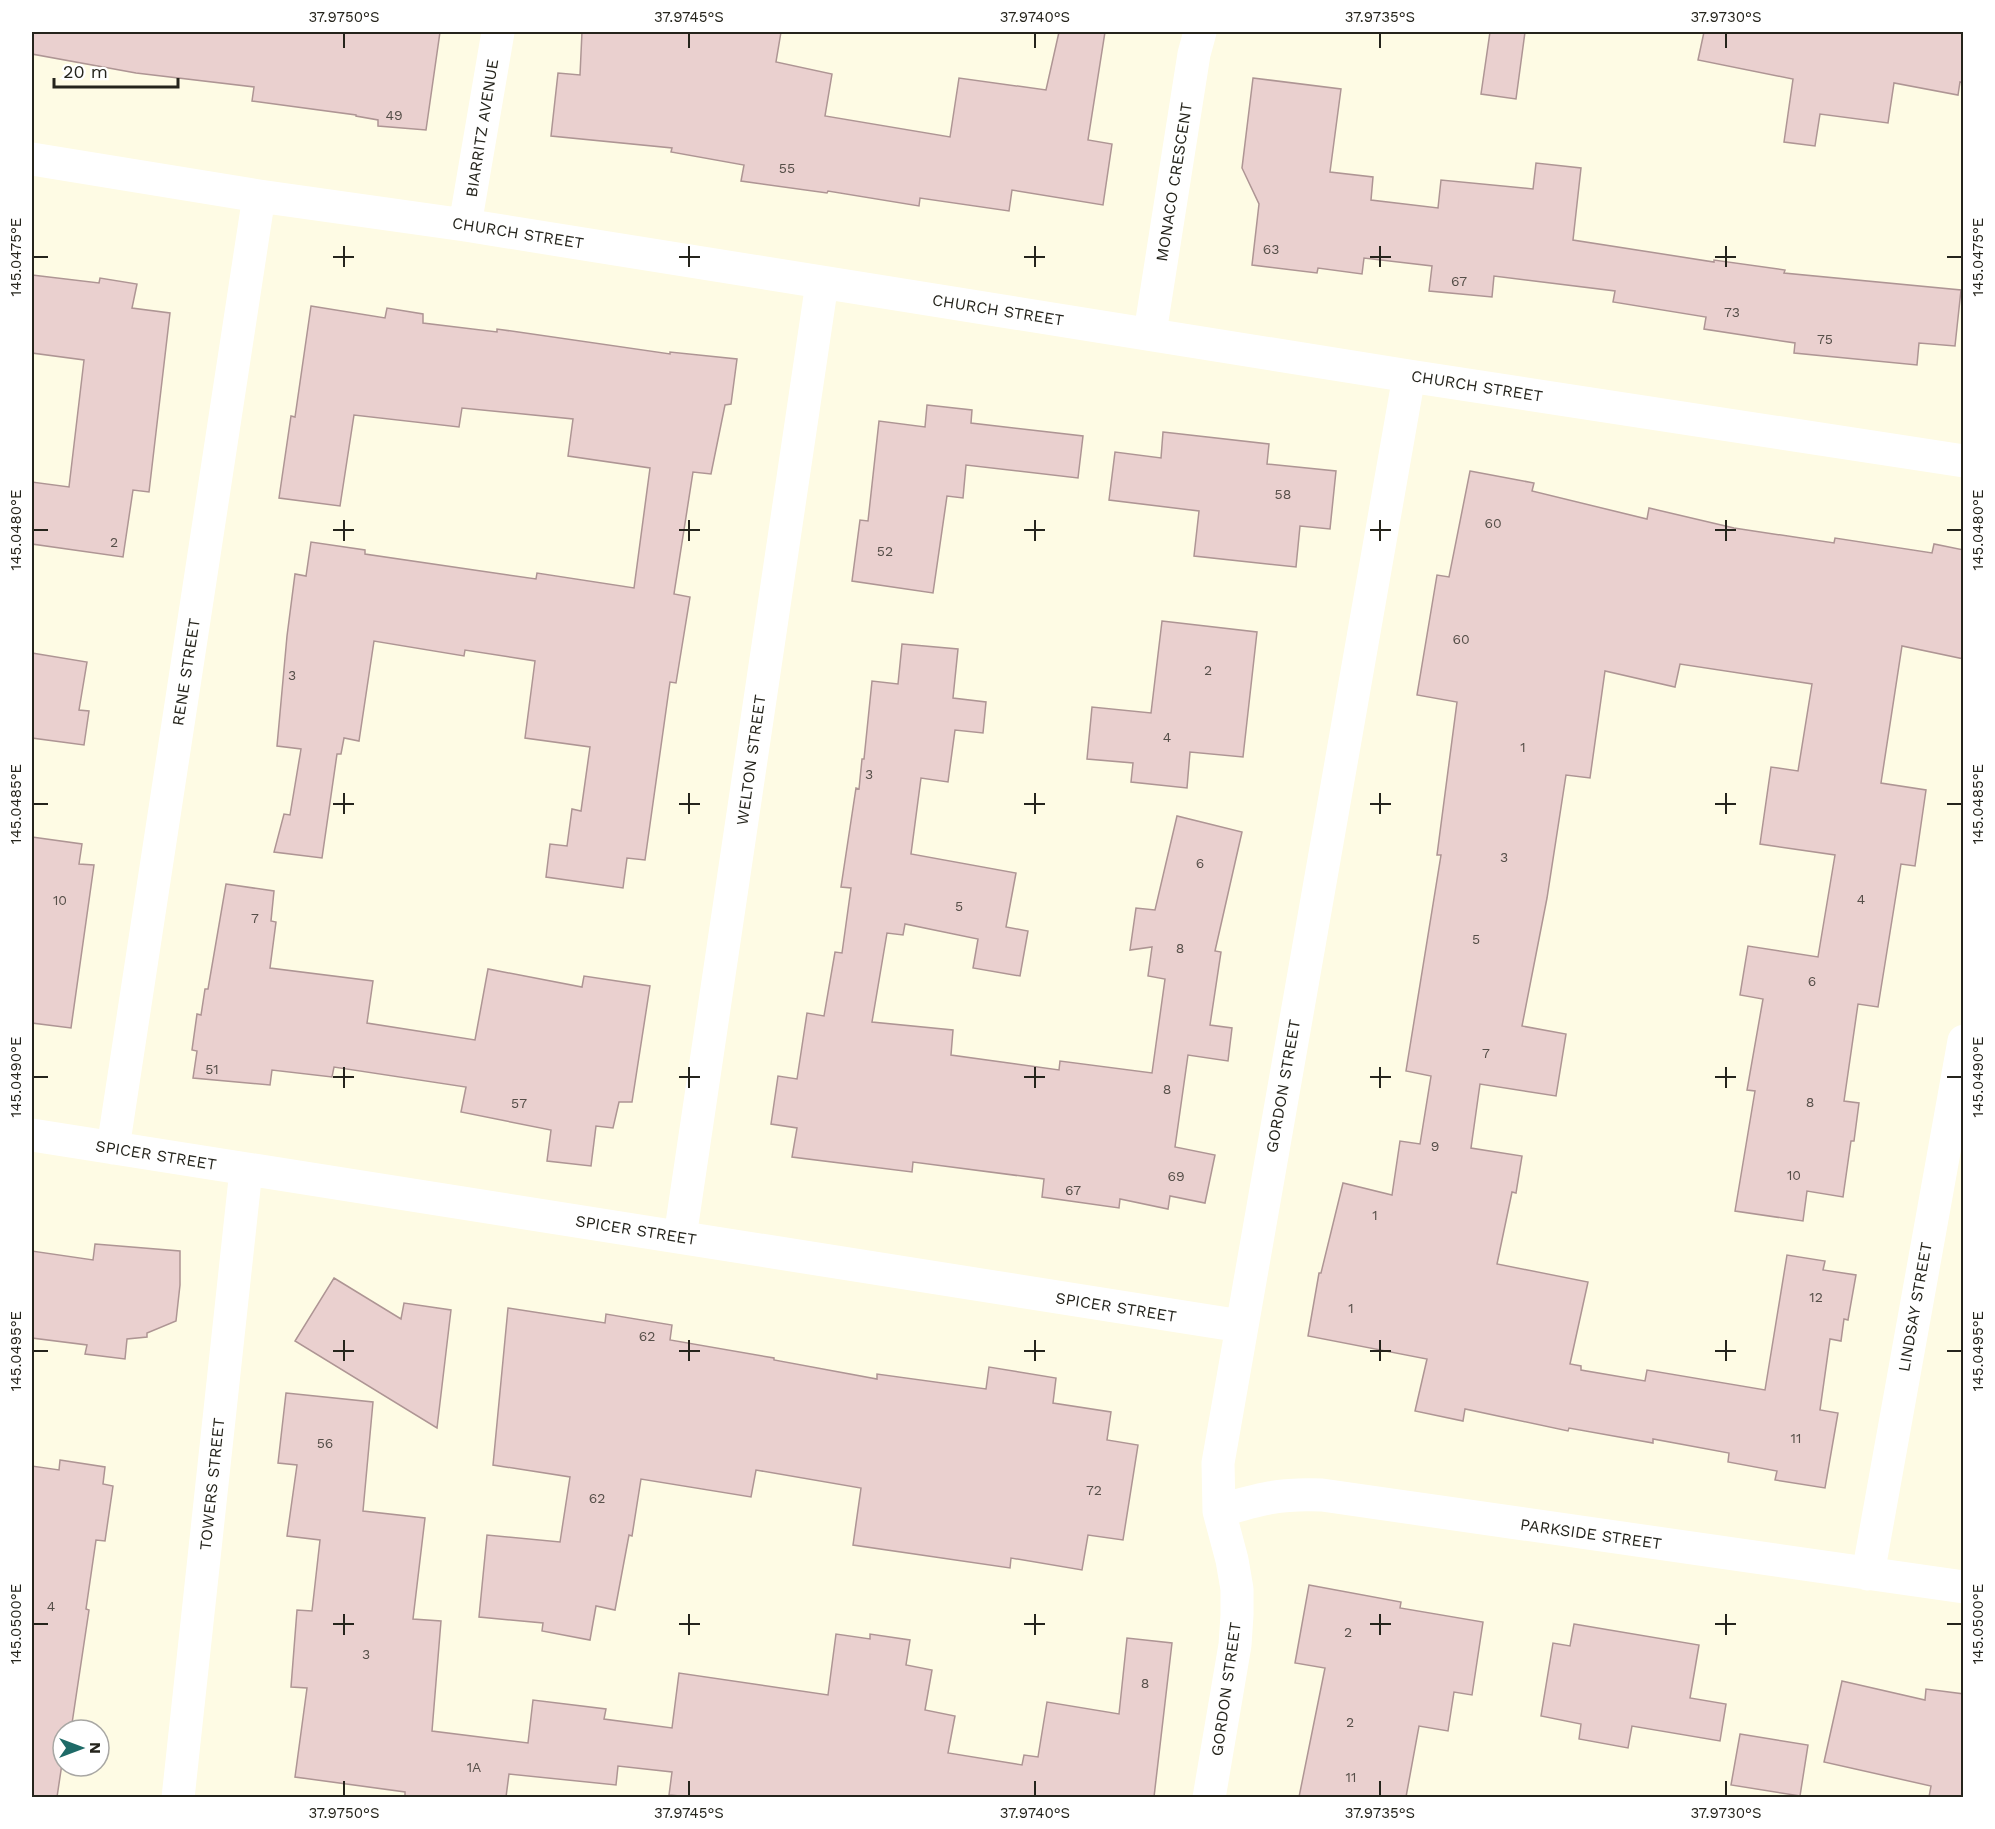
<svg xmlns="http://www.w3.org/2000/svg" width="1995" height="1829" font-family="'Work Sans',sans-serif">
<style>
.building{fill:#ead0cf;stroke:#ae9594;stroke-width:1.5}
.lines{fill:none;stroke-linecap:round;stroke-linejoin:round}
.minor{stroke:#fff;stroke-width:33}
.ticks{fill:none;stroke:#25241c;stroke-width:2}
.labels{text-anchor:middle;dominant-baseline:central;stroke-width:4.5;stroke-linejoin:round;paint-order:stroke}
.number-label{font-size:14px;fill:#564f49}
.street-label{font-size:16px;fill:#25241c;stroke:#fff}
.neatline{fill:none;stroke:#25241c;stroke-width:2}
.ticks-label{font-size:15px;text-anchor:middle;fill:#25241c}
</style>
<rect width="100%" height="100%" fill="#fefbe4"/>
<path class="building" d="M 32,32 L 440,32 L 426,130 L 378,126 L 378,120 L 356,116 L 356,115 L 252,101 L 254,87 L 136,73 L 32,54 Z
M 582,32 L 781,32 L 776,62 L 832,74 L 825,116 L 950,137 L 959,78 L 1046,90 L 1059,32 L 1105,32 L 1088,140 L 1112,144 L 1103,205 L 1012,190 L 1009,211 L 920,198 L 919,206 L 828,191 L 827,193 L 741,181 L 744,165 L 671,152 L 672,148 L 551,136 L 558,73 L 580,75 Z
M 1490,32 L 1525,32 L 1516,99 L 1481,94 Z
M 1704,32 L 1964,32 L 1964,83 L 1960,82 L 1958,95 L 1894,83 L 1888,123 L 1820,114 L 1815,146 L 1784,142 L 1793,79 L 1698,60 Z
M 1253,78 L 1341,89 L 1330,172 L 1373,177 L 1371,200 L 1438,208 L 1441,180 L 1533,189 L 1536,163 L 1581,168 L 1573,240 L 1714,262 L 1714,260 L 1785,270 L 1784,273 L 1961,290 L 1955,346 L 1919,343 L 1917,365 L 1794,353 L 1795,343 L 1704,329 L 1706,317 L 1613,302 L 1615,291 L 1494,276 L 1492,297 L 1429,291 L 1432,266 L 1364,258 L 1362,274 L 1318,268 L 1317,273 L 1252,265 L 1259,204 L 1242,168 Z
M 32,275 L 99,283 L 100,278 L 137,284 L 132,308 L 170,313 L 149,492 L 133,490 L 123,557 L 32,544 L 32,482 L 69,487 L 84,360 L 32,353 Z
M 311,306 L 385,318 L 387,308 L 423,314 L 423,323 L 497,332 L 497,329 L 670,354 L 670,352 L 737,359 L 731,404 L 725,405 L 711,474 L 693,472 L 674,594 L 690,597 L 676,683 L 670,682 L 645,860 L 627,858 L 623,888 L 546,877 L 550,844 L 567,846 L 572,809 L 581,811 L 590,747 L 525,738 L 535,661 L 465,650 L 464,656 L 374,641 L 359,741 L 344,738 L 341,754 L 337,754 L 322,858 L 274,852 L 284,814 L 290,815 L 301,749 L 277,746 L 287,636 L 295,574 L 306,576 L 311,542 L 365,550 L 365,554 L 536,579 L 537,573 L 634,588 L 650,468 L 568,456 L 573,419 L 462,408 L 459,427 L 354,415 L 340,506 L 279,498 L 291,416 L 295,417 Z
M 927,405 L 972,410 L 971,423 L 1083,436 L 1078,478 L 966,465 L 963,498 L 947,496 L 933,593 L 852,581 L 860,520 L 868,521 L 879,421 L 925,427 Z
M 1163,432 L 1269,444 L 1267,464 L 1336,471 L 1330,529 L 1300,526 L 1296,567 L 1194,556 L 1199,511 L 1109,500 L 1115,452 L 1161,458 Z
M 1470,471 L 1534,483 L 1532,491 L 1647,519 L 1649,508 L 1734,528 L 1834,543 L 1835,538 L 1932,553 L 1934,544 L 1964,550 L 1964,659 L 1902,646 L 1881,783 L 1926,790 L 1915,866 L 1901,864 L 1878,1007 L 1858,1004 L 1844,1101 L 1859,1103 L 1854,1141 L 1851,1141 L 1843,1197 L 1807,1191 L 1803,1221 L 1735,1211 L 1755,1091 L 1747,1090 L 1763,999 L 1740,995 L 1748,946 L 1818,957 L 1835,855 L 1760,844 L 1771,767 L 1798,771 L 1812,684 L 1680,664 L 1675,687 L 1605,671 L 1590,778 L 1566,775 L 1547,898 L 1522,1026 L 1566,1034 L 1556,1096 L 1480,1084 L 1471,1148 L 1522,1156 L 1516,1193 L 1512,1192 L 1497,1264 L 1588,1282 L 1570,1364 L 1581,1366 L 1581,1370 L 1645,1381 L 1647,1370 L 1765,1390 L 1787,1255 L 1825,1261 L 1823,1270 L 1856,1275 L 1848,1320 L 1844,1319 L 1841,1341 L 1830,1339 L 1820,1410 L 1838,1413 L 1825,1488 L 1775,1480 L 1777,1471 L 1728,1462 L 1729,1453 L 1653,1439 L 1653,1443 L 1569,1428 L 1568,1431 L 1465,1409 L 1463,1421 L 1415,1411 L 1427,1359 L 1308,1336 L 1319,1273 L 1321,1273 L 1343,1183 L 1392,1195 L 1400,1141 L 1420,1144 L 1431,1076 L 1406,1071 L 1441,855 L 1437,855 L 1457,702 L 1417,695 L 1437,575 L 1449,577 Z
M 1162,621 L 1257,632 L 1243,757 L 1190,752 L 1187,788 L 1131,782 L 1133,763 L 1087,759 L 1092,707 L 1151,713 Z
M 902,644 L 958,649 L 953,698 L 986,702 L 983,733 L 955,730 L 948,782 L 921,778 L 911,854 L 1016,873 L 1006,927 L 1028,931 L 1020,976 L 973,968 L 978,939 L 905,924 L 903,935 L 887,933 L 872,1022 L 953,1030 L 951,1055 L 1059,1070 L 1060,1061 L 1152,1073 L 1165,979 L 1148,976 L 1152,947 L 1130,950 L 1136,908 L 1155,910 L 1177,816 L 1242,832 L 1215,951 L 1221,952 L 1210,1025 L 1232,1028 L 1228,1061 L 1188,1055 L 1175,1147 L 1215,1155 L 1205,1203 L 1170,1196 L 1168,1209 L 1120,1199 L 1119,1208 L 1042,1197 L 1044,1179 L 913,1162 L 912,1172 L 792,1157 L 797,1128 L 771,1124 L 778,1076 L 797,1079 L 807,1013 L 824,1016 L 835,952 L 842,953 L 851,888 L 841,887 L 856,788 L 859,789 L 862,759 L 864,759 L 872,681 L 898,684 Z
M 32,653 L 87,662 L 79,710 L 89,711 L 84,745 L 32,738 Z
M 32,837 L 82,844 L 79,864 L 94,865 L 71,1028 L 32,1023 Z
M 226,884 L 274,891 L 271,921 L 276,922 L 270,968 L 373,981 L 367,1023 L 475,1040 L 488,969 L 582,987 L 584,976 L 650,986 L 632,1102 L 619,1102 L 613,1128 L 596,1126 L 591,1166 L 547,1161 L 551,1130 L 461,1112 L 466,1087 L 334,1067 L 332,1077 L 272,1070 L 270,1085 L 193,1078 L 197,1051 L 192,1050 L 197,1014 L 201,1015 L 205,989 L 208,989 Z
M 95,1244 L 180,1251 L 180,1285 L 176,1321 L 147,1333 L 147,1337 L 127,1339 L 125,1359 L 85,1354 L 87,1345 L 32,1338 L 32,1251 L 93,1260 Z
M 334,1278 L 401,1319 L 404,1303 L 451,1310 L 437,1428 L 295,1341 Z
M 508,1308 L 605,1323 L 606,1314 L 672,1325 L 670,1340 L 774,1358 L 774,1360 L 877,1379 L 877,1374 L 986,1389 L 989,1367 L 1056,1378 L 1053,1403 L 1111,1412 L 1107,1440 L 1138,1445 L 1123,1540 L 1088,1535 L 1082,1570 L 1011,1558 L 1010,1568 L 853,1545 L 861,1488 L 756,1470 L 751,1497 L 641,1479 L 632,1536 L 629,1535 L 615,1610 L 596,1606 L 590,1640 L 542,1631 L 543,1623 L 479,1617 L 487,1535 L 560,1542 L 570,1477 L 493,1465 Z
M 286,1393 L 373,1402 L 363,1511 L 425,1518 L 413,1619 L 441,1621 L 432,1731 L 528,1743 L 533,1700 L 606,1709 L 604,1719 L 672,1728 L 679,1673 L 828,1695 L 836,1634 L 870,1639 L 870,1634 L 910,1640 L 906,1665 L 932,1670 L 925,1710 L 955,1716 L 948,1753 L 1022,1765 L 1024,1755 L 1038,1757 L 1047,1702 L 1119,1714 L 1127,1638 L 1172,1643 L 1154,1797 L 691,1797 L 669,1795 L 672,1772 L 618,1766 L 616,1785 L 509,1774 L 506,1797 L 405,1797 L 405,1792 L 295,1777 L 307,1688 L 291,1687 L 297,1610 L 312,1611 L 320,1540 L 287,1536 L 297,1465 L 278,1463 Z
M 60,1460 L 105,1467 L 103,1484 L 113,1486 L 105,1541 L 96,1540 L 86,1609 L 89,1610 L 71,1730 L 63,1730 L 63,1757 L 57,1797 L 32,1797 L 32,1466 L 59,1470 Z
M 1309,1585 L 1401,1602 L 1400,1608 L 1483,1622 L 1472,1695 L 1454,1692 L 1448,1731 L 1419,1726 L 1406,1797 L 1299,1797 L 1325,1668 L 1295,1663 Z
M 1574,1624 L 1699,1645 L 1690,1698 L 1726,1704 L 1720,1741 L 1632,1726 L 1628,1748 L 1579,1739 L 1581,1724 L 1541,1716 L 1553,1643 L 1570,1646 Z
M 1842,1681 L 1925,1700 L 1926,1689 L 1964,1694 L 1964,1797 L 1929,1797 L 1931,1786 L 1824,1762 Z
M 1740,1734 L 1808,1745 L 1800,1796 L 1731,1785 Z"/>
<g class="lines">
<path class="minor" d="M 32,159 L 259,196 L 465,225 L 1409,376 L 1964,461
M 465,225 L 498,32
M 1150,333 L 1194,54 L 1200,32
M 32,1135 L 1241,1326
M 113,1148 L 259,196
M 680,1237 L 822,283
M 1219,1511 C 1259,1499 1281,1493 1322,1495 L 1964,1587
M 1868,1574 L 1964,1041
M 178,1798 L 246,1170
M 1209,1798 L 1235,1645 L 1237,1615 L 1237,1589 L 1232,1560 L 1219,1511 L 1218,1463 L 1409,376"/>
</g>
<path class="ticks" d="M 344,33 L 344,48M 689,33 L 689,48M 1035,33 L 1035,48M 1380,33 L 1380,48M 1726,33 L 1726,48M 344,246 L 344,267M 689,246 L 689,267M 1035,246 L 1035,267M 1380,246 L 1380,267M 1726,246 L 1726,267M 33,257 L 48,257M 333,257 L 354,257M 679,257 L 700,257M 1024,257 L 1045,257M 1370,257 L 1391,257M 1715,257 L 1736,257M 1947,257 L 1962,257M 344,520 L 344,541M 689,520 L 689,541M 1035,520 L 1035,541M 1380,520 L 1380,541M 1726,520 L 1726,541M 33,530 L 48,530M 333,530 L 354,530M 679,530 L 700,530M 1024,530 L 1045,530M 1370,530 L 1391,530M 1715,530 L 1736,530M 1947,530 L 1962,530M 344,793 L 344,814M 689,793 L 689,814M 1035,793 L 1035,814M 1380,793 L 1380,814M 1726,793 L 1726,814M 33,804 L 48,804M 333,804 L 354,804M 679,804 L 700,804M 1024,804 L 1045,804M 1370,804 L 1391,804M 1715,804 L 1736,804M 1947,804 L 1962,804M 344,1067 L 344,1088M 689,1067 L 689,1088M 1035,1067 L 1035,1088M 1380,1067 L 1380,1088M 1726,1067 L 1726,1088M 33,1077 L 48,1077M 333,1077 L 354,1077M 679,1077 L 700,1077M 1024,1077 L 1045,1077M 1370,1077 L 1391,1077M 1715,1077 L 1736,1077M 1947,1077 L 1962,1077M 344,1340 L 344,1361M 689,1340 L 689,1361M 1035,1340 L 1035,1361M 1380,1340 L 1380,1361M 1726,1340 L 1726,1361M 33,1351 L 48,1351M 333,1351 L 354,1351M 679,1351 L 700,1351M 1024,1351 L 1045,1351M 1370,1351 L 1391,1351M 1715,1351 L 1736,1351M 1947,1351 L 1962,1351M 344,1614 L 344,1635M 689,1614 L 689,1635M 1035,1614 L 1035,1635M 1380,1614 L 1380,1635M 1726,1614 L 1726,1635M 33,1624 L 48,1624M 333,1624 L 354,1624M 679,1624 L 700,1624M 1024,1624 L 1045,1624M 1370,1624 L 1391,1624M 1715,1624 L 1736,1624M 1947,1624 L 1962,1624M 344,1781 L 344,1796M 689,1781 L 689,1796M 1035,1781 L 1035,1796M 1380,1781 L 1380,1796M 1726,1781 L 1726,1796"/>
<g class="labels">
<g class="number-label">
<text x="394" y="115">49</text>
<text x="787" y="168">55</text>
<text x="1271" y="249">63</text>
<text x="1459" y="281">67</text>
<text x="1732" y="312">73</text>
<text x="1825" y="339">75</text>
<text x="1283" y="494">58</text>
<text x="1493" y="523">60</text>
<text x="114" y="542">2</text>
<text x="885" y="551">52</text>
<text x="1461" y="639">60</text>
<text x="1208" y="670">2</text>
<text x="292" y="675">3</text>
<text x="1167" y="737">4</text>
<text x="1523" y="747">1</text>
<text x="869" y="774">3</text>
<text x="1504" y="857">3</text>
<text x="1200" y="863">6</text>
<text x="1861" y="899">4</text>
<text x="60" y="900">10</text>
<text x="959" y="906">5</text>
<text x="255" y="918">7</text>
<text x="1476" y="939">5</text>
<text x="1180" y="948">8</text>
<text x="1812" y="981">6</text>
<text x="1486" y="1053">7</text>
<text x="212" y="1069">51</text>
<text x="1167" y="1089">8</text>
<text x="1810" y="1102">8</text>
<text x="519" y="1103">57</text>
<text x="1435" y="1146">9</text>
<text x="1794" y="1175">10</text>
<text x="1176" y="1176">69</text>
<text x="1073" y="1190">67</text>
<text x="1375" y="1215">1</text>
<text x="1816" y="1297">12</text>
<text x="1351" y="1308">1</text>
<text x="647" y="1336">62</text>
<text x="1796" y="1438">11</text>
<text x="325" y="1443">56</text>
<text x="1094" y="1490">72</text>
<text x="597" y="1498">62</text>
<text x="51" y="1606">4</text>
<text x="1348" y="1632">2</text>
<text x="366" y="1654">3</text>
<text x="1145" y="1683">8</text>
<text x="1350" y="1722">2</text>
<text x="474" y="1767">1A</text>
<text x="1351" y="1777">11</text>
</g>
<g class="street-label">
<text transform="translate(482 128) rotate(-81)">BIARRITZ AVENUE</text>
<text transform="translate(1174 182) rotate(-81)">MONACO CRESCENT</text>
<text transform="translate(518 233) rotate(9)">CHURCH STREET</text>
<text transform="translate(998 310) rotate(9)">CHURCH STREET</text>
<text transform="translate(1477 386) rotate(9)">CHURCH STREET</text>
<text transform="translate(186 672) rotate(-81)">RENE STREET</text>
<text transform="translate(751 760) rotate(-82)">WELTON STREET</text>
<text transform="translate(1283 1086) rotate(-80)">GORDON STREET</text>
<text transform="translate(156 1155) rotate(9)">SPICER STREET</text>
<text transform="translate(636 1230) rotate(9)">SPICER STREET</text>
<text transform="translate(1116 1307) rotate(9)">SPICER STREET</text>
<text transform="translate(1915 1307) rotate(-80)">LINDSAY STREET</text>
<text transform="translate(212 1484) rotate(-84)">TOWERS STREET</text>
<text transform="translate(1591 1534) rotate(8)">PARKSIDE STREET</text>
<text transform="translate(1226 1689) rotate(-82)">GORDON STREET</text>
</g>
</g>
<rect width="1995" height="1829" fill="none" stroke="#ffffff" stroke-width="66"/>
<g transform="translate(81 1748) rotate(90)"><circle r="28" fill="#ffffff" stroke="#a8a7a4" stroke-width="1.5"/>
<path d="M0-4.5L10 22L0 15L-10 22Z" fill="#1e6a67"/>
<text y="-9" font-size="16" font-weight="bold" text-anchor="middle" fill="#25241c">N</text>
</g>
<path d="M54 78v9h124v-9" fill="none" stroke="#25241c" stroke-width="3"/>
<text x="63" y="78" font-size="18" fill="#25241c" stroke="#ffffff" stroke-width="4.5" paint-order="stroke">20 m</text>
<rect x="33" y="33" width="1929" height="1763" class="neatline"/>
<g class="ticks-label">
<text x="344" y="22">37.9750°S</text>
<text x="689" y="22">37.9745°S</text>
<text x="1035" y="22">37.9740°S</text>
<text x="1380" y="22">37.9735°S</text>
<text x="1726" y="22">37.9730°S</text>
<text transform="translate(1978 257) rotate(-90)" y="5">145.0475°E</text>
<text transform="translate(16 257) rotate(-90)" y="5">145.0475°E</text>
<text transform="translate(1978 530) rotate(-90)" y="5">145.0480°E</text>
<text transform="translate(16 530) rotate(-90)" y="5">145.0480°E</text>
<text transform="translate(1978 804) rotate(-90)" y="5">145.0485°E</text>
<text transform="translate(16 804) rotate(-90)" y="5">145.0485°E</text>
<text transform="translate(1978 1077) rotate(-90)" y="5">145.0490°E</text>
<text transform="translate(16 1077) rotate(-90)" y="5">145.0490°E</text>
<text transform="translate(16 1351) rotate(-90)" y="5">145.0495°E</text>
<text transform="translate(1978 1351) rotate(-90)" y="5">145.0495°E</text>
<text transform="translate(1978 1624) rotate(-90)" y="5">145.0500°E</text>
<text transform="translate(16 1624) rotate(-90)" y="5">145.0500°E</text>
<text x="344" y="1818">37.9750°S</text>
<text x="689" y="1818">37.9745°S</text>
<text x="1035" y="1818">37.9740°S</text>
<text x="1380" y="1818">37.9735°S</text>
<text x="1726" y="1818">37.9730°S</text>
</g>
</svg>
